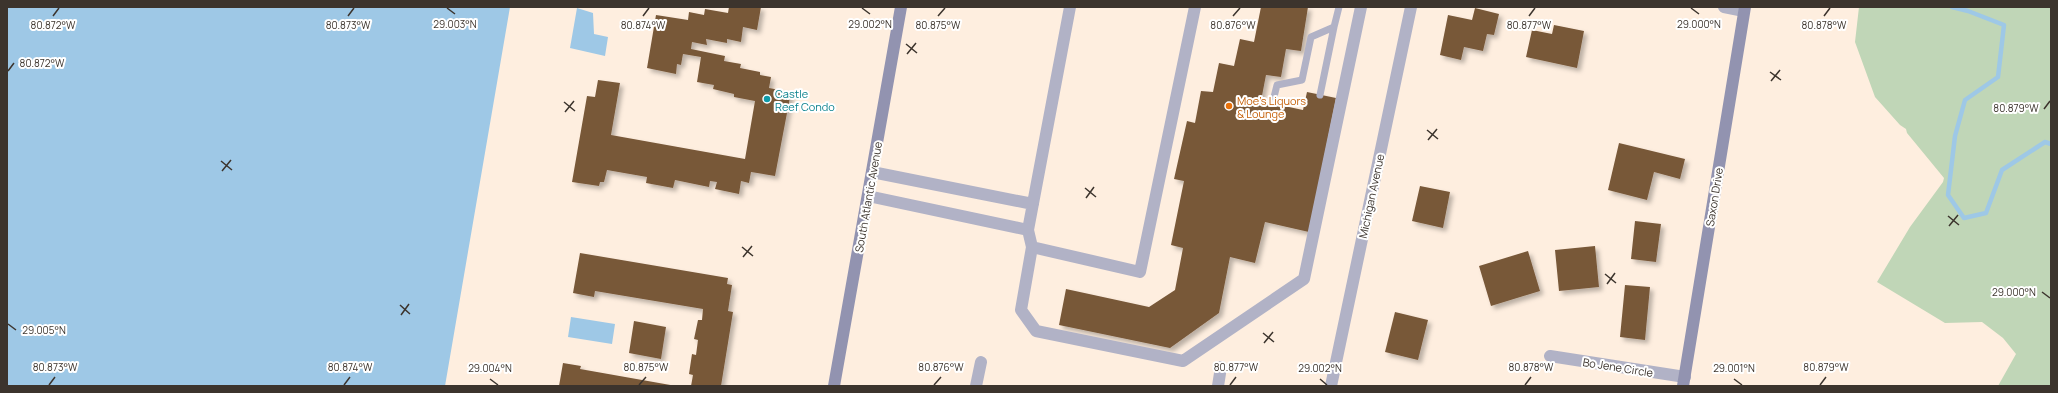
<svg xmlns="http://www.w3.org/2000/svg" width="2058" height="393" font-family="Manrope,sans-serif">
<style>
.green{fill:#c0d6b7}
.water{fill:#9ec8e6}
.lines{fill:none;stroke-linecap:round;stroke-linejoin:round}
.stream{stroke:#9ec8e6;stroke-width:4.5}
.building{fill:#785839;filter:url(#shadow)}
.lane{stroke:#b1b2c6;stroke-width:7}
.street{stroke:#b1b2c6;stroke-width:12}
.secondary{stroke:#9293b0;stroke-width:12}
.ticks{fill:none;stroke:#3c342d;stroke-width:1.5}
.culture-dot{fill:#0f9aa8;stroke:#fff;stroke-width:1.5}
.food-dot{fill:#e8710a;stroke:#fff;stroke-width:1.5}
.labels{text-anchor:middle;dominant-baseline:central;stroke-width:4;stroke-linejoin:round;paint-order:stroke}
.culture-label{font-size:11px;fill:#0d838f;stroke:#fff;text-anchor:start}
.food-label{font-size:11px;fill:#c56008;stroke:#fff;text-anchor:start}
.street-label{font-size:11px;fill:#3c342d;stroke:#fff}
.ticks-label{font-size:10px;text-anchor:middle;fill:#3c342d;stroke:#fff;stroke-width:4;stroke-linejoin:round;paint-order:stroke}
</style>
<defs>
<filter id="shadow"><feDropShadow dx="3.5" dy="3.5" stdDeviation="2" flood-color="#0004"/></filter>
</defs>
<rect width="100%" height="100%" fill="#feeedf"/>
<path class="green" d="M 1859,7 L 2051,7 L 2051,386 L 1998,386 L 2016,354 L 2003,338 L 1982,322 L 1945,323 L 1877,282 L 1910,227 L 1943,182 L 1944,178 L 1907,133 L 1906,129 L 1900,125 L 1875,97 L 1855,42 Z"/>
<path class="water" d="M 7,7 L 510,7 L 445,386 L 7,386 Z
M 577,8 L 593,13 L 594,34 L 608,37 L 605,56 L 570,48 Z
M 571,317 L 615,324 L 612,344 L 568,337 Z"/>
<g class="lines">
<path class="stream" d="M 1952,7 L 1968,11 L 2004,25 L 1998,77 L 1965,100 L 1955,136 L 1948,195 L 1964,218 L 1986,213 L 2002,170 L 2045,142 L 2051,144"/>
</g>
<path class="building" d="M 729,7 L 761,7 L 757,30 L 743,27 L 741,42 L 727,39 L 727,43 L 706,39 L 707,45 L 692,42 L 691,49 L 725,56 L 724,61 L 741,64 L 740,68 L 760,72 L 760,75 L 771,77 L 769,88 L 791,92 L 775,176 L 751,172 L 749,183 L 741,181 L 739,194 L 715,189 L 717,182 L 710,181 L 709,187 L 675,180 L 673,188 L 646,183 L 647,177 L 607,170 L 604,182 L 600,182 L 599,186 L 572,182 L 587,96 L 595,97 L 598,80 L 620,83 L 611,135 L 745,159 L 755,101 L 734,97 L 734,94 L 713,89 L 714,85 L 697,82 L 701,57 L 683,54 L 681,65 L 677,64 L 676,74 L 647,68 L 656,15 L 688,20 L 689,12 L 704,15 L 705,9 L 728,13 Z
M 1261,7 L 1308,7 L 1301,51 L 1286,49 L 1281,77 L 1266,75 L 1261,101 L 1303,110 L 1307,92 L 1336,98 L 1309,232 L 1265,222 L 1255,263 L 1230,257 L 1219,313 L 1170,348 L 1059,325 L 1066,289 L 1149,307 L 1175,290 L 1183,248 L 1171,245 L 1184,181 L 1174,179 L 1187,121 L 1195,123 L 1201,91 L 1213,92 L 1219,63 L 1234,66 L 1240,39 L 1254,42 Z
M 1475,8 L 1499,14 L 1494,35 L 1487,34 L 1483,51 L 1464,47 L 1461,60 L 1440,55 L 1448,15 L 1472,20 Z
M 1554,25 L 1584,31 L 1577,68 L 1526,57 L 1532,30 L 1552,34 Z
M 1619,143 L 1685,159 L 1680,179 L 1654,172 L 1647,200 L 1608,190 Z
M 1420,186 L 1450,192 L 1443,228 L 1412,221 Z
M 1635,221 L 1661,224 L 1656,262 L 1631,259 Z
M 1595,246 L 1599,287 L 1559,291 L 1555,250 Z
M 1528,251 L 1540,291 L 1491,306 L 1479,266 Z
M 580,253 L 728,278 L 727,284 L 732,285 L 728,311 L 733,312 L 721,386 L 691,386 L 693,375 L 689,374 L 692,354 L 696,355 L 698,340 L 694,339 L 698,320 L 702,320 L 703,309 L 595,291 L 594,297 L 573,293 Z
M 1625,285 L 1650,287 L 1645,340 L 1620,337 Z
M 1395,312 L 1428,320 L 1418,360 L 1385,352 Z
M 634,321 L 666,327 L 661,359 L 629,353 Z
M 563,363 L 581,366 L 580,369 L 676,386 L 559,386 Z"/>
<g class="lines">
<path class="lane" d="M 1320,95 L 1334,27
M 1274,97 L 1277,85 L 1302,80 L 1311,37 L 1334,27 L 1339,7"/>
<path class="street" d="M 1724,7 L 1744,11
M 872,172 L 1033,204
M 868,196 L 1028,230 L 1070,7
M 1028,230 L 1032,247 L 1140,272 L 1195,7
M 1032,247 L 1021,310 L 1036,331 L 1183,361 L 1304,279 L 1361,7
M 1550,356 L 1685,377
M 976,386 L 981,362
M 1218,386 L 1221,367
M 1331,386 L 1411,7"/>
<path class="secondary" d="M 834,386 L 901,7
M 1683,386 L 1745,7"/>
</g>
<path class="ticks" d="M 447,8 L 455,14M 862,8 L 870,14M 1691,8 L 1699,14M 53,16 L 59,8M 348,16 L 354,8M 643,16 L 649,8M 938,16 L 945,8M 1233,16 L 1240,8M 1529,16 L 1535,8M 1824,16 L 1830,8M 906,44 L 917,53M 907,54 L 916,43M 8,71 L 14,63M 1770,72 L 1781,80M 1771,81 L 1780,70M 564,102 L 575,111M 2044,109 L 2050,101M 565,112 L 574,101M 1427,130 L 1438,139M 1428,140 L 1437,129M 221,161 L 232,170M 222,171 L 231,160M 1085,188 L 1096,197M 1086,198 L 1094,187M 1948,216 L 1959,225M 1949,226 L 1958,215M 742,247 L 753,256M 743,257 L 752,246M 1605,274 L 1616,283M 1607,284 L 1615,273M 2042,292 L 2050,298M 400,305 L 410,314M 401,315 L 409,304M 8,324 L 16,330M 1263,333 L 1274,342M 1264,343 L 1273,332M 490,379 L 498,385M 1320,379 L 1327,385M 1734,379 L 1742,385M 49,385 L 55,377M 344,385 L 350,377M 639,385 L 646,377M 934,385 L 941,377M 1230,385 L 1236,377M 1525,385 L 1531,377M 1820,385 L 1826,377"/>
<circle class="culture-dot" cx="767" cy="99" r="4"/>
<circle class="food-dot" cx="1229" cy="106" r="4"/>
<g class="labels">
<g class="culture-label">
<text x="775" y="93">Castle<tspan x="775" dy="13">Reef Condo</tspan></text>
</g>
<g class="food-label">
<text x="1237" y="100">Moe's Liquors<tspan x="1237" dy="13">&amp; Lounge</tspan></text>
</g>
<g class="street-label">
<text transform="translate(1371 196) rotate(-78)">Michigan Avenue</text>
<text transform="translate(868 197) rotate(-80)">South Atlantic Avenue</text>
<text transform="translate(1714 197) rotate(-81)">Saxon Drive</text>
<text transform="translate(1618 367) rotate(9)">Bo Jene Circle</text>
</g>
</g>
<g class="ticks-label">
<text x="1699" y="28">29.000°N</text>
<text x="455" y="28">29.003°N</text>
<text x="870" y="28">29.002°N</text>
<text x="53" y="29">80.872°W</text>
<text x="348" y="29">80.873°W</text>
<text x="643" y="29">80.874°W</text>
<text x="938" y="29">80.875°W</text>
<text x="1233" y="29">80.876°W</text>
<text x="1529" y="29">80.877°W</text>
<text x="1824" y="29">80.878°W</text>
<text x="42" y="67">80.872°W</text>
<text x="2016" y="112">80.879°W</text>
<text x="2014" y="296">29.000°N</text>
<text x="44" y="334">29.005°N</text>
<text x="55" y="371">80.873°W</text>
<text x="350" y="371">80.874°W</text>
<text x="646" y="371">80.875°W</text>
<text x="941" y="371">80.876°W</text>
<text x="1236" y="371">80.877°W</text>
<text x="1531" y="371">80.878°W</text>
<text x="1826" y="371">80.879°W</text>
<text x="490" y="372">29.004°N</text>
<text x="1320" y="372">29.002°N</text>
<text x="1734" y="372">29.001°N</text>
</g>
<rect width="2058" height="393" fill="none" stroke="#3c342d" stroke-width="16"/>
</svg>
